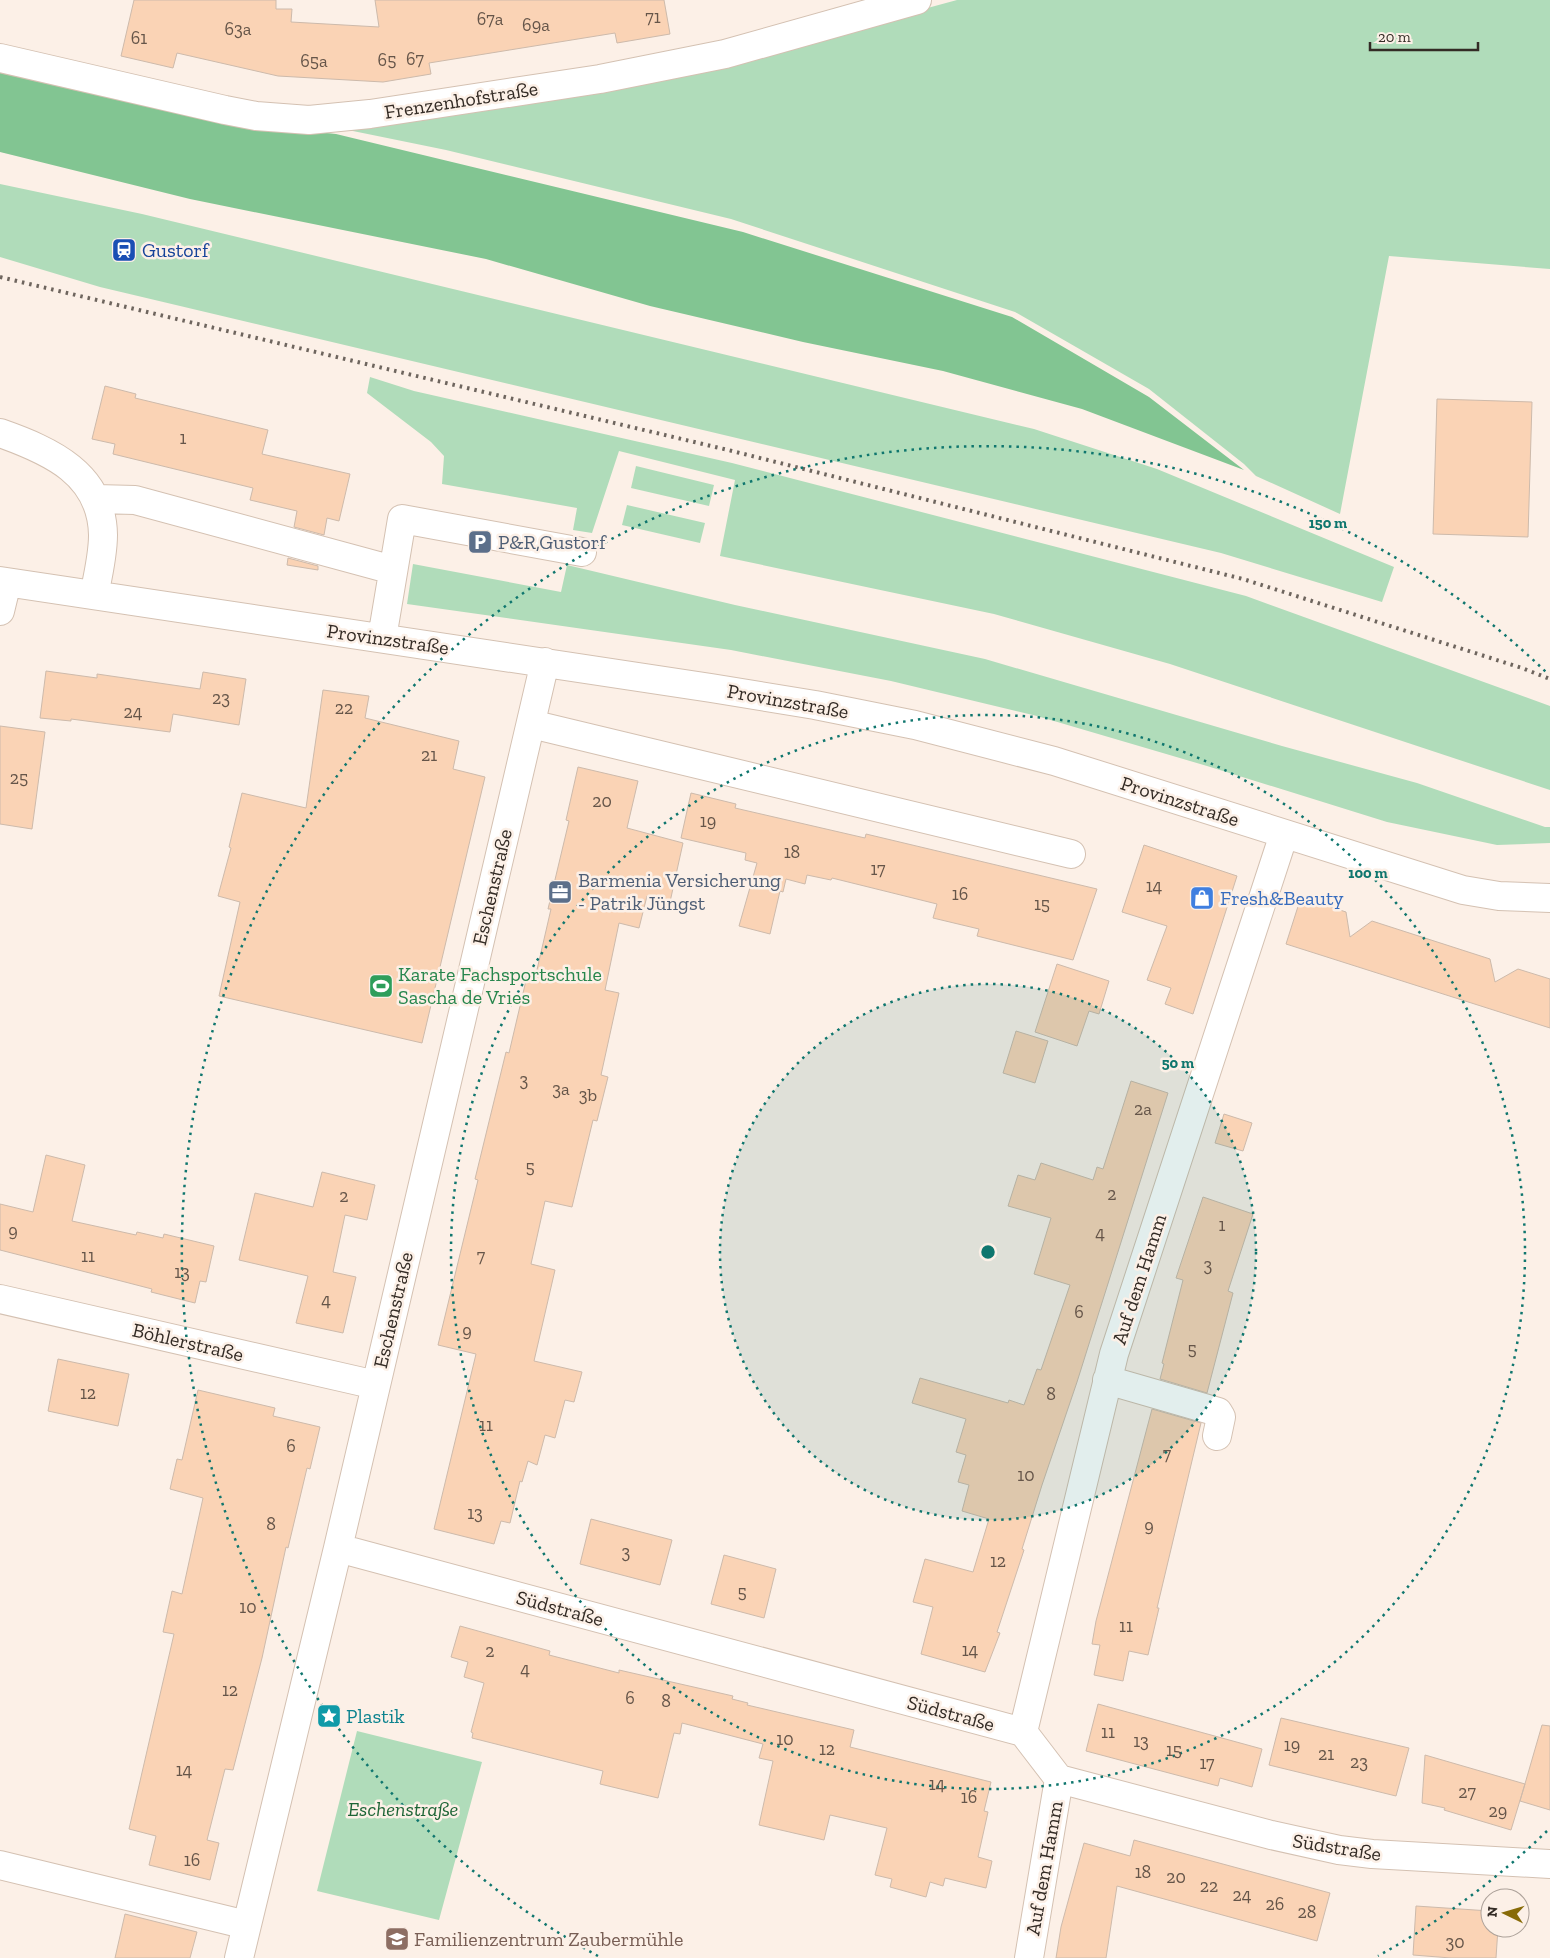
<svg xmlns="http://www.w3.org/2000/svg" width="1550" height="1958" font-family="'Zilla Slab',serif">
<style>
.green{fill:#b0dcba}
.forest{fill:#82c592}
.building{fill:#fad3b5;stroke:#cdbaab}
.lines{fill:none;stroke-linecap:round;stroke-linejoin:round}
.minor-casing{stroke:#d4c1b2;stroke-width:30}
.minor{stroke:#fff;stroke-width:28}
.rail{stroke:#6e655e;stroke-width:4;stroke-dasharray:2.5 5;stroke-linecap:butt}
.ring{fill:none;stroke:#0f766e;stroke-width:2.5;stroke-dasharray:2.5 5}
.labels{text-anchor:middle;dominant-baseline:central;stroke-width:5;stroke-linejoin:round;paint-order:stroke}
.number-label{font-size:18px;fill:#655549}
.street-label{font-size:20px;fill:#332b25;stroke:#fcf0e7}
.transit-label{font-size:20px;fill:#164399;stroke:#fcf0e7;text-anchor:start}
.service-label{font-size:20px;fill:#4e5e75;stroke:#fcf0e7;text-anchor:start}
.shop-label{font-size:20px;fill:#366cbe;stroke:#fcf0e7;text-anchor:start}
.leisure-label{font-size:20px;fill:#27864d;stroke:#fcf0e7;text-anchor:start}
.culture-label{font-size:20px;fill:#0d838f;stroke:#fcf0e7;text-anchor:start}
.park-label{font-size:20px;font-style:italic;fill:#1c6435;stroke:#fcf0e7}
.education-label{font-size:20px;fill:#785e54;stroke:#fcf0e7;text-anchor:start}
.centre{fill:#0f766e;stroke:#fcf0e7;stroke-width:2.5}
.ring-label{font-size:15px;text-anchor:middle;font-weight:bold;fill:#0f766e;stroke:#fcf0e7;stroke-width:5;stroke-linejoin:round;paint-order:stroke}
</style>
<rect width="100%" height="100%" fill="#fcf0e7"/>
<path class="green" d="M 957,0 L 1550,0 L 1550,269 L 1389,256 L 1340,514 L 1256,476 L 1244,464 L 1149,389 L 1015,312 L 731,219 L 446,150 L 348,130 L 718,65 Z
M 0,184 L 142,214 L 1034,429 L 1157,469 L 1394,567 L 1382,602 L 1221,553 L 100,287 L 0,257 Z
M 370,377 L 414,391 L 732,463 L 1246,596 L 1550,706 L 1550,790 L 1170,664 L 994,614 L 720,556 L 735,480 L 619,451 L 592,533 L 573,530 L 577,508 L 442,484 L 444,456 L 431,442 L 367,393 Z
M 636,466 L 714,485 L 709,506 L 631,488 Z
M 627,505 L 705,523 L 700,543 L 622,525 Z
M 413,564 L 561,592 L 567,565 L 735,605 L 985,659 L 1282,746 L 1417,783 L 1545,827 L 1550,827 L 1550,843 L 1497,845 L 1387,822 L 1207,766 L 1037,716 L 891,681 L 731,650 L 407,604 Z
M 357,1731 L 482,1762 L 439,1920 L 317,1891 Z"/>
<path class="forest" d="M 0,70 L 241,124 L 336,134 L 743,232 L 1012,317 L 1149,397 L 1244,470 L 1082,409 L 943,371 L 803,342 L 650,306 L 486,259 L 190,199 L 0,152 Z"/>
<path class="building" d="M 134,0 L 276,0 L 276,9 L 292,9 L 291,22 L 379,27 L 375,0 L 664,0 L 670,34 L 617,43 L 615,33 L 429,63 L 431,74 L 383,82 L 278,76 L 177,53 L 173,68 L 121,56 Z
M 105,386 L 136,394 L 135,398 L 268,430 L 262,454 L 350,474 L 339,521 L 327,518 L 324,535 L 294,527 L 297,511 L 250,500 L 253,488 L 113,454 L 115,444 L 92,439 Z
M 1437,399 L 1532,402 L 1528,537 L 1433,534 Z
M 288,558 L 318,566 L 318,570 L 287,565 Z
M 46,671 L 97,678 L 97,674 L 200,689 L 203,672 L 246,679 L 239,725 L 173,714 L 170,732 L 71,719 L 71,721 L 40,718 Z
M 323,690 L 369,696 L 365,718 L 459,741 L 453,769 L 485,777 L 422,1043 L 219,996 L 240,902 L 218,896 L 231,848 L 229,847 L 242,793 L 306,808 Z
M 0,726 L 45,732 L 32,829 L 0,824 Z
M 578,767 L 638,781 L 627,828 L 683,843 L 670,902 L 647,896 L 639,928 L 619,923 L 605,990 L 619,993 L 601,1075 L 608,1077 L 597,1121 L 593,1120 L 572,1207 L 545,1201 L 531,1264 L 555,1270 L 534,1361 L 582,1372 L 574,1402 L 565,1400 L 555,1438 L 545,1435 L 537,1465 L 528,1461 L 522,1482 L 520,1481 L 510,1523 L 501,1521 L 494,1544 L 434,1529 L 476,1354 L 438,1345 L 478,1180 L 475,1179 L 506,1052 L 509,1053 L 528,972 L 536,974 L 551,909 L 548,909 L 569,821 L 566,820 Z
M 691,793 L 736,804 L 735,808 L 865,838 L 866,834 L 1097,889 L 1073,960 L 977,936 L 979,929 L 933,918 L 937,904 L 832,878 L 831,880 L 807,875 L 805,884 L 786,879 L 783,892 L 780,891 L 770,934 L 739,926 L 757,863 L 745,860 L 746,853 L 681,838 Z
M 1144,845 L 1237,876 L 1193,1014 L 1165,1004 L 1171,988 L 1147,980 L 1167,926 L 1122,912 Z
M 1301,897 L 1346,912 L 1350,937 L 1372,921 L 1490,959 L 1495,982 L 1518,969 L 1550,979 L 1550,1028 L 1286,944 Z
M 1057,964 L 1109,981 L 1099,1014 L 1089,1011 L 1077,1046 L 1035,1032 Z
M 1016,1031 L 1048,1041 L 1035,1083 L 1003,1073 Z
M 1131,1081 L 1168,1093 L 1077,1382 L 1042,1485 L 1022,1549 L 1024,1550 L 997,1632 L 1000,1633 L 985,1672 L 921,1654 L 933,1607 L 913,1602 L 925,1559 L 973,1572 L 989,1519 L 962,1511 L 969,1485 L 958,1482 L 966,1455 L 956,1452 L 966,1419 L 912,1403 L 920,1378 L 1008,1403 L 1009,1400 L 1024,1405 L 1037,1369 L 1041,1370 L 1070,1285 L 1034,1274 L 1051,1218 L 1008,1206 L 1018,1175 L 1035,1180 L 1041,1163 L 1093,1180 L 1097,1167 L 1103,1169 Z
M 1224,1114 L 1252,1123 L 1243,1151 L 1215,1143 Z
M 46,1155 L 85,1165 L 72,1221 L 136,1235 L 137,1232 L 163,1238 L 164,1234 L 214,1246 L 206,1282 L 200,1281 L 195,1303 L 151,1292 L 152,1289 L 125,1282 L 0,1250 L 0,1204 L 33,1212 Z
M 322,1172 L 375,1185 L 367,1220 L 345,1215 L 333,1272 L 356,1277 L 343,1333 L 296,1323 L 308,1276 L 239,1260 L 255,1193 L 313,1207 Z
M 1203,1197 L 1253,1214 L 1228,1291 L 1233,1293 L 1207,1393 L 1160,1379 L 1164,1364 L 1162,1363 L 1183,1280 L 1176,1278 Z
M 58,1359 L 129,1374 L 118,1426 L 48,1411 Z
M 198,1390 L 275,1408 L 273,1416 L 320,1427 L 310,1469 L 307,1468 L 288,1548 L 286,1547 L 262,1658 L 233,1770 L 225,1769 L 207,1840 L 219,1843 L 210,1880 L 149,1865 L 156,1836 L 129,1829 L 174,1634 L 163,1632 L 172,1591 L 182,1594 L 203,1498 L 170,1489 L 177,1459 L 182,1460 Z
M 1152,1409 L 1201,1423 L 1157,1608 L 1159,1608 L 1148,1655 L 1129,1651 L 1123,1681 L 1094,1675 L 1100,1645 L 1092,1644 L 1096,1621 Z
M 591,1519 L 672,1540 L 660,1585 L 580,1564 Z
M 724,1555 L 776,1569 L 764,1618 L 711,1604 Z
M 460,1626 L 550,1651 L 549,1655 L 619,1673 L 619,1670 L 733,1696 L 732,1699 L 748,1703 L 747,1705 L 854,1730 L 850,1747 L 991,1782 L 984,1811 L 988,1812 L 978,1857 L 992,1861 L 986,1888 L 945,1878 L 943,1886 L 930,1882 L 926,1897 L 890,1887 L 892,1879 L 875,1875 L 887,1828 L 830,1815 L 824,1840 L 759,1825 L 773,1761 L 759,1758 L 763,1744 L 682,1723 L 680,1734 L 674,1733 L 658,1798 L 600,1784 L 603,1771 L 472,1738 L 473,1733 L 471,1732 L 484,1683 L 464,1677 L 468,1662 L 451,1657 Z
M 1098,1704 L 1262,1749 L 1252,1787 L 1220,1778 L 1218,1786 L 1086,1751 Z
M 1281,1718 L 1409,1748 L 1396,1796 L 1269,1765 Z
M 1542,1725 L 1550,1726 L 1550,1810 L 1520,1801 Z
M 1425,1755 L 1525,1784 L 1511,1830 L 1444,1810 L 1445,1808 L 1422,1803 Z
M 1134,1840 L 1330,1893 L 1317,1941 L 1117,1886 L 1106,1958 L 1056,1958 L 1061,1927 L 1084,1843 L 1130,1856 Z
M 1416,1906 L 1490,1911 L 1490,1928 L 1498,1928 L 1496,1958 L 1451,1958 L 1413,1955 Z
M 125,1914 L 197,1932 L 190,1958 L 115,1958 Z"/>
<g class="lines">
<defs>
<path id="minor" d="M 0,58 L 225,110 L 256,116 L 309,120 L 370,114 L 600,79 L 725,54 L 917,0
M 0,433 C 51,451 102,474 103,535 C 103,555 98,576 94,595
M 96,499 L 135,500 L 393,570
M 0,581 L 711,688 L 815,705 L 915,725 L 1054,761 L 1463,890 L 1499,896 L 1550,898
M 0,611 L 7,582
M 382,638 L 402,519 L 582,552
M 531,724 L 1071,854
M 0,1299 L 376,1385
M 1107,1380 L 1218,1412 L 1221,1417 L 1217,1436
M 338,1548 L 1023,1732 L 1059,1779 L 1271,1835 L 1339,1850 L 1372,1854 L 1550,1864
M 1023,1732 L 1114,1354 L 1284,834
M 0,1865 L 247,1925
M 239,1958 L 338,1548 L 545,662
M 1029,1958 L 1059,1779"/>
</defs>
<use href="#minor" class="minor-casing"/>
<use href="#minor" class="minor"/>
<path class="rail" d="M 0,277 L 728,450 L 1243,579 L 1522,668 L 1550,679"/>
</g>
<circle cx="988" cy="1252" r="268" fill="#0f766e" fill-opacity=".12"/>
<g class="ring">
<circle cx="988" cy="1252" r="268"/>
<circle cx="988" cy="1252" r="537"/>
<path d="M1547 1831A805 805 0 0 1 1378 1956M598 1956A805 805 0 1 1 1547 673"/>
</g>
<defs>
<symbol id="station-square" viewBox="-11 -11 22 22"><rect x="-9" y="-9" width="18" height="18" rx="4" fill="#1a4fb4" stroke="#fcf0e7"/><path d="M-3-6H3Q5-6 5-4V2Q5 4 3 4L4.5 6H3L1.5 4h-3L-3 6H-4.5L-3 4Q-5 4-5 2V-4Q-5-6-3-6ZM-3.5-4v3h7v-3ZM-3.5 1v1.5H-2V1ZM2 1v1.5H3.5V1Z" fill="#fff"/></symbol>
<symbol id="parking-square" viewBox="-11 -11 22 22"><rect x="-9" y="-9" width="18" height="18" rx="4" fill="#5c6f8a" stroke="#fcf0e7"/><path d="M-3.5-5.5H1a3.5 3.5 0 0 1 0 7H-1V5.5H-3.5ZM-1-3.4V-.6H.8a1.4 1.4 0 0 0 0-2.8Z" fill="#fff"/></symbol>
<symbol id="office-square" viewBox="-11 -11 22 22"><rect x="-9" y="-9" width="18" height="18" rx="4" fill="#5c6f8a" stroke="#fcf0e7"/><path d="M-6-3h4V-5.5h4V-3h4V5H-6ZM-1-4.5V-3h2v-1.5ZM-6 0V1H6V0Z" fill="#fff"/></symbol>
<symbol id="shop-square" viewBox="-11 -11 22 22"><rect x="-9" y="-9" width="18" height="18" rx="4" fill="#3f7fe0" stroke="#fcf0e7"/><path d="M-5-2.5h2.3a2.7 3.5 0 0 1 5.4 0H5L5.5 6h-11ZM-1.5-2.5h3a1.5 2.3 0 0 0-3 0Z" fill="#fff"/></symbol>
<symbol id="stadium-square" viewBox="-11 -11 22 22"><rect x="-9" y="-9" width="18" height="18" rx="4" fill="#2e9e5b" stroke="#fcf0e7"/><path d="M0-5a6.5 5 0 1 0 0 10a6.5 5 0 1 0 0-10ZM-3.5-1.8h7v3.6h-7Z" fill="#fff"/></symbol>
<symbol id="sight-square" viewBox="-11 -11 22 22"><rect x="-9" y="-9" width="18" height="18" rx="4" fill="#0f9aa8" stroke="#fcf0e7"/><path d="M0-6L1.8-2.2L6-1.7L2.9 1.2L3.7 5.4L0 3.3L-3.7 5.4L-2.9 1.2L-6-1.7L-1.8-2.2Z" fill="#fff"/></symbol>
<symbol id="school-square" viewBox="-11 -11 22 22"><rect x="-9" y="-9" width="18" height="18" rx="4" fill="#8d6e63" stroke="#fcf0e7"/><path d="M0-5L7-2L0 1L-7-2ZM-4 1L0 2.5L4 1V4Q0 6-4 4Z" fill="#fff"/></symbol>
</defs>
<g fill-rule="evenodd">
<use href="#station-square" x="110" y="236" width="28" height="28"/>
<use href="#parking-square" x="466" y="528" width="28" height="28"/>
<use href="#office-square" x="546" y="878" width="28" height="28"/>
<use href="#shop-square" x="1188" y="884" width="28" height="28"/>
<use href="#stadium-square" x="367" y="972" width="28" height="28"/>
<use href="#sight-square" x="315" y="1702" width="28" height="28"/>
<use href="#school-square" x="383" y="1925" width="28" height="28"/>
</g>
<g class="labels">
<g class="number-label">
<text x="653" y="17">71</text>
<text x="490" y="19">67a</text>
<text x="536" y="25">69a</text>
<text x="238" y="29">63a</text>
<text x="139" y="38">61</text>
<text x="415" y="59">67</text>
<text x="387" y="60">65</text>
<text x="314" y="61">65a</text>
<text x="183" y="438">1</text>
<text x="221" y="698">23</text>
<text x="344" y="708">22</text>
<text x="133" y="712">24</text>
<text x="429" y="755">21</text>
<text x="19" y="778">25</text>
<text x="602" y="801">20</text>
<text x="708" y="821">19</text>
<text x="792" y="852">18</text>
<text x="878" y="869">17</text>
<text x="1154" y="886">14</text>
<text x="960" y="894">16</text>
<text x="1042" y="904">15</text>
<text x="524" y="1080">3</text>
<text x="561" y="1089">3a</text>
<text x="588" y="1095">3b</text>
<text x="1143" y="1109">2a</text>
<text x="530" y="1167">5</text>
<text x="1112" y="1194">2</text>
<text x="344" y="1196">2</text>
<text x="1222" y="1225">1</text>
<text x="13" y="1231">9</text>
<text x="1100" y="1233">4</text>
<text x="88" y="1256">11</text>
<text x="481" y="1256">7</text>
<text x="1208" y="1265">3</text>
<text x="182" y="1272">13</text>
<text x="326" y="1300">4</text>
<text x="1079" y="1312">6</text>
<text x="467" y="1331">9</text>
<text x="1192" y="1349">5</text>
<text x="88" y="1393">12</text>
<text x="1051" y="1394">8</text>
<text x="486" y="1425">11</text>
<text x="291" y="1446">6</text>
<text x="1167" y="1454">7</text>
<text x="1026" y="1475">10</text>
<text x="475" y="1513">13</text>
<text x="271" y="1524">8</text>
<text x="1149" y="1526">9</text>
<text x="626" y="1552">3</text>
<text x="998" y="1561">12</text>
<text x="742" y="1592">5</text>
<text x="248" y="1607">10</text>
<text x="1126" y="1626">11</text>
<text x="970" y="1650">14</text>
<text x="490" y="1651">2</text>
<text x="525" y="1669">4</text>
<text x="230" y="1690">12</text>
<text x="630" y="1698">6</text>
<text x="666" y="1701">8</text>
<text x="1108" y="1732">11</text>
<text x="785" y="1739">10</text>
<text x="1141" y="1741">13</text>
<text x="1292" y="1745">19</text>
<text x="827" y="1749">12</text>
<text x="1174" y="1750">15</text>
<text x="1326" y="1754">21</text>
<text x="1359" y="1762">23</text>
<text x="1207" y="1763">17</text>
<text x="184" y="1770">14</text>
<text x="937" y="1784">14</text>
<text x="1467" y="1792">27</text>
<text x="969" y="1797">16</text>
<text x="1498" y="1811">29</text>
<text x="192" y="1860">16</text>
<text x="1143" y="1872">18</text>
<text x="1176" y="1877">20</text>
<text x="1209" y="1886">22</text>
<text x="1242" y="1895">24</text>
<text x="1275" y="1904">26</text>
<text x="1307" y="1912">28</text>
<text x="1455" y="1942">30</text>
</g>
<g class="street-label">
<text transform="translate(461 100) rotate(-9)">Frenzenhofstraße</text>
<text transform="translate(388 639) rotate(8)">Provinzstraße</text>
<text transform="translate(788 701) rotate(10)">Provinzstraße</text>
<text transform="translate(1180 801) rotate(18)">Provinzstraße</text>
<text transform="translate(492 887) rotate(-77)">Eschenstraße</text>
<text transform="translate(1139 1279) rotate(-72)">Auf dem Hamm</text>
<text transform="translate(393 1310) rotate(-77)">Eschenstraße</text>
<text transform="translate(188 1342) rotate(13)">Böhlerstraße</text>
<text transform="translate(560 1608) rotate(15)">Südstraße</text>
<text transform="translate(951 1713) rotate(15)">Südstraße</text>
<text transform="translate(1337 1847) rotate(9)">Südstraße</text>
<text transform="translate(1044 1868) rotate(-80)">Auf dem Hamm</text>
</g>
<g class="transit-label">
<text x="142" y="250">Gustorf</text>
</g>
<g class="service-label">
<text x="498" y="542">P&amp;R,Gustorf</text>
<text x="578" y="880">Barmenia Versicherung<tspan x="578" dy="23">- Patrik Jüngst</tspan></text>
</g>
<g class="shop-label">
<text x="1220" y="898">Fresh&amp;Beauty</text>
</g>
<g class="leisure-label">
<text x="398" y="974">Karate Fachsportschule<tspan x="398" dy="23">Sascha de Vries</tspan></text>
</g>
<g class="culture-label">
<text x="346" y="1716">Plastik</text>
</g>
<g class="park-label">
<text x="403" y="1809">Eschenstraße</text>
</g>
<g class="education-label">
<text x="414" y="1939">Familienzentrum Zaubermühle</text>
</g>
</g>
<circle cx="988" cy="1252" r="8" class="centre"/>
<g class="ring-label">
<text x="1328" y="528">150 m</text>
<text x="1368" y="878">100 m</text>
<text x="1178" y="1068">50 m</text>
</g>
<g transform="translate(1505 1913) rotate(275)"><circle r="24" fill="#fcf0e7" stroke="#aca199"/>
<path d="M0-4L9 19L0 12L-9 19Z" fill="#886b08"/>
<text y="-8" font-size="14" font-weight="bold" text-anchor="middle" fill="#332b25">N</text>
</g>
<path d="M1370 42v8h108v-8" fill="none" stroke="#332b25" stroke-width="2.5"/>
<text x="1378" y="42" font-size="15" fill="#332b25" stroke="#fcf0e7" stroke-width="4" paint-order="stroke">20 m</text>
</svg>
